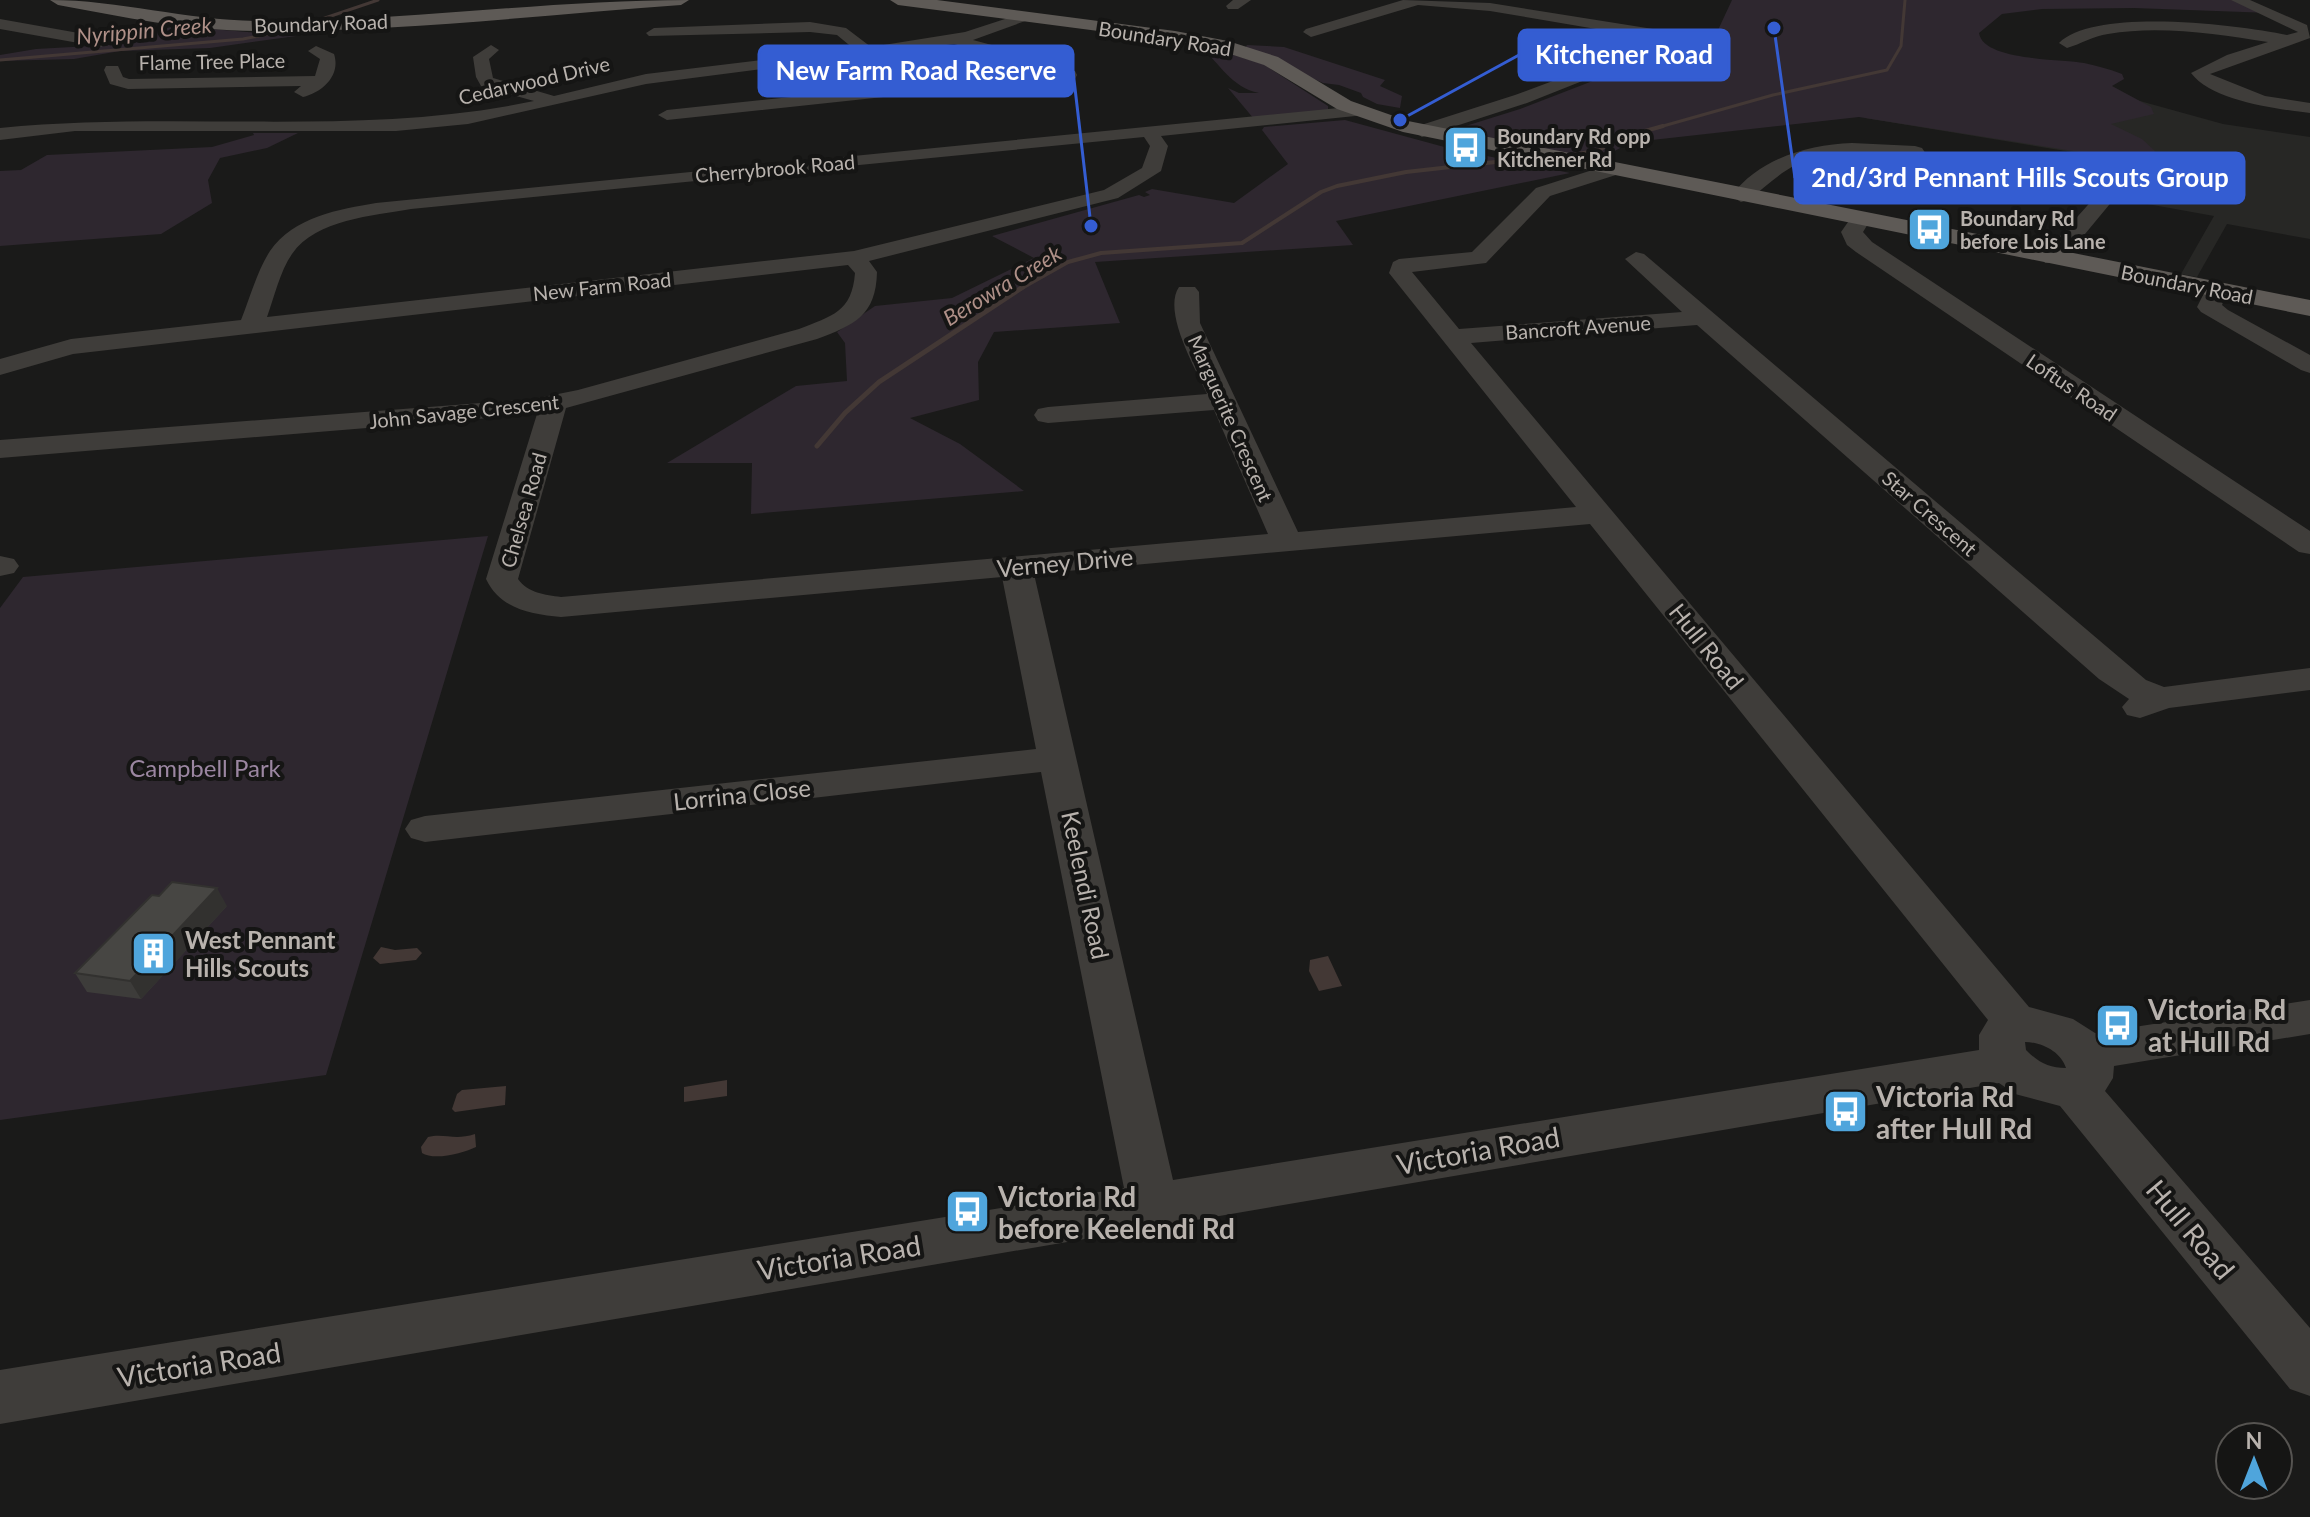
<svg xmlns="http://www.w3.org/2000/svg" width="2310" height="1517" font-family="Lato,sans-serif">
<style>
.built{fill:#272725}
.green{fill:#2e272f}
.water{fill:#433835}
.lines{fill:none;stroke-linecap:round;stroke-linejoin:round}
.stream-far2{stroke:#433835;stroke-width:3}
.stream-far1{stroke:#433835;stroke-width:4}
.stream{stroke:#433835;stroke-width:5}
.minor{fill:#3f3d3a;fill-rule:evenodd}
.major{fill:#5e5a56;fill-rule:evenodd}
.wall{fill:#3d3c3a}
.shaded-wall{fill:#32312f}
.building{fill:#474643;stroke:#32312f;stroke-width:2}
.labels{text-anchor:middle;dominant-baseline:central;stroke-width:8;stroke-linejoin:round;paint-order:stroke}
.far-street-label{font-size:20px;fill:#b8b2ad;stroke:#151514}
.far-poi-label{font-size:20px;font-weight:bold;fill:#b8b2ad;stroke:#151514;text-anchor:start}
.far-water-label{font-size:22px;font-style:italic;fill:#af9088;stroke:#151514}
.street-label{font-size:24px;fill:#b8b2ad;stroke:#151514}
.park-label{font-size:24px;fill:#9b86a1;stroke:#151514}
.poi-label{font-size:24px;font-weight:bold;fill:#b8b2ad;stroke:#151514;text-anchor:start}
.near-poi-label{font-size:28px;font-weight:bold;fill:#b8b2ad;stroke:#151514;text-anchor:start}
.near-street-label{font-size:28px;fill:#b8b2ad;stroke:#151514}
.leader{fill:none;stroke:#345dd2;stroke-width:3}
.callout-dot{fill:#345dd2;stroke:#151514;stroke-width:3}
.callout{fill:#345dd2;stroke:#345dd2;stroke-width:3}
.callout-label{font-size:26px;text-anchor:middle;font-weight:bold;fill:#fff}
</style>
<rect width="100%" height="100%" fill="#1a1a19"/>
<path class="built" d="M 2113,89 L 2129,98 L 2223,124 L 2310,137 L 2310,239 L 2227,224 L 2197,277 L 2181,274 L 2214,216 L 2114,198 L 2139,163 L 1865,118 Z"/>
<path class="green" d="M 1732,0 L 2238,0 L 2271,13 L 2134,8 L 2042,9 L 2002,14 L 1979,33 C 1983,61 2062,59 2084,63 C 2097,66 2109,69 2122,74 L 2124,79 L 2112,86 L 2151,107 L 2154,114 L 2111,124 L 2142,139 L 2155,151 L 2150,160 L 2092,154 L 1859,117 L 1652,140 L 1622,147 L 1598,160 L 1455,132 L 1456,129 L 1520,109 L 1704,38 L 1718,30 Z
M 176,26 L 296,36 L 210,48 L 120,51 L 74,59 L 0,61 L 0,55 L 36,49 L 90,46 Z
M 1247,45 L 1284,47 L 1385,80 L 1380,86 L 1402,96 L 1400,108 L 1377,104 L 1363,97 L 1361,93 L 1339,85 L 1323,83 L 1245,48 Z
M 1207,47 L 1263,64 L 1328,106 L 1328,111 L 1254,119 L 1228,88 L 1239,93 L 1259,93 C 1232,88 1219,63 1202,48 Z
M 1345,120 L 1448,148 L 1570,173 L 1336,221 L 1353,245 L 1095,262 L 1120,323 L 994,332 L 978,362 L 979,400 L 910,418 L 960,444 L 1024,491 L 751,514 L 752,463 L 667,463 L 796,386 L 847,381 L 845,343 L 837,332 L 875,306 L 952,298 L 1034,258 L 992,236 L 1139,195 L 1144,197 L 1150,195 L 1145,192 L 1152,189 L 1234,203 L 1288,164 L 1262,130 L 1264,127 Z
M 253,133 L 298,133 L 267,148 L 220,158 L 208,180 L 212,203 L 161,234 L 0,246 L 0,171 L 21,170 L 47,155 L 212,147 L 254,135 Z
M 488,536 L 326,1075 L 0,1120 L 0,608 L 23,577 Z"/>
<path class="water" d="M 381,947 L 395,950 L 417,948 L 422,953 L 416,960 L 380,964 L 373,958 Z
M 1328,956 L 1342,986 L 1319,991 L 1309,971 L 1310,960 Z
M 727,1080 L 727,1096 L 684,1102 L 684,1087 Z
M 506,1086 L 505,1105 L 455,1112 L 452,1109 L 457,1094 L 462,1090 Z
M 475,1134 L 476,1147 C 464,1153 434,1161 422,1153 L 421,1147 L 428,1137 C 445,1133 454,1141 475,1134 Z"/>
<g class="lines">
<path class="stream-far2" d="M 322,19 L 378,0
M 0,60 L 243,39 L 290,30
M 1656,128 L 1773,95 L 1887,70 L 1901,46 L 1905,0"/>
<path class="stream-far1" d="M 1573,155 L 1600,150 L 1613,140 L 1663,126
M 1020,289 L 1068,262 L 1101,253 L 1242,243 L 1321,192 L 1337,186 L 1406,172 L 1513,160"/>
<path class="stream" d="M 817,446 L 845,413 L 879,382 L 1023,287"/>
<path class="minor" d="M 1233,0 L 1251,0 L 1238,9 L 1228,9 L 1226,6 Z
M 1403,0 L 1490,3 L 1653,29 L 1678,43 L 1527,103 L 1422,137 L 1413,131 L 1415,127 L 1515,95 L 1657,42 L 1649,38 L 1490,11 L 1418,5 L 1311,37 L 1303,32 L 1306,29 Z
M 2231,0 L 2250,0 L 2307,25 L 2310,38 L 2210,74 L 2265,96 L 2310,103 L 2310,113 C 2277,109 2212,101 2191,73 L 2227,55 L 2268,42 C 2217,34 2159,25 2108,34 C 2093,36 2081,44 2067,48 L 2059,43 C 2095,7 2239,25 2287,35 L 2298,32 Z
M 1023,13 L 1028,14 L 1028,20 L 973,40 L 1026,54 L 1045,72 L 1075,71 L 1077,75 L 1075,79 L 1035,81 L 1014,60 L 954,44 L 646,84 L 468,124 L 396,131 L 75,131 L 0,140 L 0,128 C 177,110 358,138 534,101 L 481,86 L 476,77 L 473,57 L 491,45 L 499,50 L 489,59 L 493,78 L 554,96 L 646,74 L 854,49 L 837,35 L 810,32 L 649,36 L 646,33 L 654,28 L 810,22 L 846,28 L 871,47 L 965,32 Z
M 0,19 L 101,37 L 109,42 L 101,47 L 0,29 Z
M 316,46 L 334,54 C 341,75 323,92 303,97 L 294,92 L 301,86 L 128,89 L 110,84 L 104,70 L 106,66 L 118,66 L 123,77 L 129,79 L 315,76 L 320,59 L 308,51 Z
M 887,87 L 893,88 L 896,92 L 893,96 L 667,120 L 658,115 L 667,110 Z
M 1359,106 L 1368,111 L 1365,115 L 1161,136 L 1168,146 L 1161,171 L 1118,198 L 869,261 L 877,272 C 876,316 854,325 817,339 L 566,408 L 518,579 C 528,593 545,595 561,597 L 1268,534 L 1214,410 L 1048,423 L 1038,421 L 1034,415 L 1038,409 L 1048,407 L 1207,394 C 1196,369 1162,312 1179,287 L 1195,287 L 1199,292 L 1200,323 L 1298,532 L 1576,507 L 1389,273 L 1393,262 L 1399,259 L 1472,252 L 1536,188 L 1605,166 L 1619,166 L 1622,170 L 1619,174 L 1550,196 L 1486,263 L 1412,272 L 1459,329 L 1682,312 L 1625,259 L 1636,252 L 1644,254 L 2146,680 L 2164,687 L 2310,668 L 2310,690 L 2169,708 L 2140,718 L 2127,715 L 2122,707 L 2129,699 L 2099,679 L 1697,325 L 1471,343 L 2029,1007 L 2073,1019 L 2095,1033 L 2310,1000 L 2310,1034 L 2114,1066 L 2113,1078 L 2105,1091 L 2310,1328 L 2310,1396 L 2290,1389 L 2060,1106 L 2015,1094 L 1999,1083 L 0,1424 L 0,1370 L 1124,1188 L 1041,772 L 425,842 L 411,838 L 405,829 L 411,820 L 425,816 L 1036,749 L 1002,577 L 561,617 C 531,614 500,609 486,579 L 537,414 L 0,458 L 0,440 L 533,399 L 578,390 L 799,329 C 832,316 852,312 855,273 L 848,265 L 73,354 L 0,375 L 0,359 L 71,339 L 241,320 C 250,298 257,271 270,251 C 293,217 340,209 376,203 ZM 1144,137 L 1150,146 L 1142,168 L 1104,190 L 854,251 L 267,317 C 274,298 280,271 292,254 C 316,219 373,216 411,209 ZM 1590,524 L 1988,1020 L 1979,1035 L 1979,1050 L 1173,1180 L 1034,574 ZM 2025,1042 C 2042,1042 2061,1052 2066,1068 C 2049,1068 2039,1063 2026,1050 Z
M 1852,143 L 1915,146 L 1922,148 L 1928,157 C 1909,177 1866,156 1843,155 C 1833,154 1821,156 1811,159 C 1787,165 1768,185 1748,200 L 1741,202 L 1731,196 C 1760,158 1807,145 1852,143 Z
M 2102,195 L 2112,201 L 2109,205 L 2061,263 L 2045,263 L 2042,258 L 2045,253 L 2095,197 Z
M 1860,213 L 1871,219 L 1863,232 L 1872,242 L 2310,531 L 2310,554 L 2299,552 L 1856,252 L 1847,245 L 1841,232 L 1853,215 Z
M 2216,283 L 2224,285 L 2228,290 L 2222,305 L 2228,310 L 2310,355 L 2310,373 L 2301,370 L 2201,312 L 2197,307 L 2208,285 Z
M 0,556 L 14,559 L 19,566 L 14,573 L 0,576 Z"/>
<path class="major" d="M 50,0 C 119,0 186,20 256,21 C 401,22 545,0 689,0 L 681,5 C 540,15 398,32 257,31 C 190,31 123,17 58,5 Z
M 890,0 L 937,0 L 1175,31 L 1228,41 L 1278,57 L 1351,101 L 1408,121 L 2310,300 L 2310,316 L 1403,132 L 1337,109 L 1264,65 L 1224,52 L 1175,41 L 898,5 Z"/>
</g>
<path class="wall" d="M 227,906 L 141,999 L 87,992 L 75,973 Z"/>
<path class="shaded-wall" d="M 217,888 L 227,906 L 141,999 L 130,981 Z"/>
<path class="building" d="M 172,882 L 217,888 L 130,981 L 75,973 L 152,895 L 159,896 Z"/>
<defs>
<symbol id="bus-square" viewBox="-11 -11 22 22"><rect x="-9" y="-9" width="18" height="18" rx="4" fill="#4fa5dc" stroke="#151514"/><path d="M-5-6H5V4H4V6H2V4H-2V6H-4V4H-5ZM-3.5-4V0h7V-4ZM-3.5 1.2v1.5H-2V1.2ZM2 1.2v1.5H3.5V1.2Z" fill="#fff"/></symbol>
<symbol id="building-square" viewBox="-11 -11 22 22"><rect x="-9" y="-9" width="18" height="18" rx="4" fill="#4fa5dc" stroke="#151514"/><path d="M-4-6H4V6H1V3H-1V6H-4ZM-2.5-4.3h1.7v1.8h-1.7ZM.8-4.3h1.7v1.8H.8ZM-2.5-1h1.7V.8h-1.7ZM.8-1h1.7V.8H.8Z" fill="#fff"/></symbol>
</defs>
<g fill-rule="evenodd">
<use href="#bus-square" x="1440" y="122" width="51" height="51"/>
<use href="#bus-square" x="1904" y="204" width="51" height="51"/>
<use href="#building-square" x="128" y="928" width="51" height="51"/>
<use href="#bus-square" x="2092" y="1000" width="51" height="51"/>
<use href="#bus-square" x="1820" y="1086" width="51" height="51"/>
<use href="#bus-square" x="942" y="1186" width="51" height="51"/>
</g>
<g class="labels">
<g class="far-street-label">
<text transform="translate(321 23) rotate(-2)">Boundary Road</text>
<text transform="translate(1165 38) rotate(9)">Boundary Road</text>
<text transform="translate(212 61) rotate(-1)">Flame Tree Place</text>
<text transform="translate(534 80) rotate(-13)">Cedarwood Drive</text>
<text transform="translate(775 168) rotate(-5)">Cherrybrook Road</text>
<text transform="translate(2187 284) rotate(11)">Boundary Road</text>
<text transform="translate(602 286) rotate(-6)">New Farm Road</text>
<text transform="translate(1578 327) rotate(-4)">Bancroft Avenue</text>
<text transform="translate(2072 387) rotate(34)">Loftus Road</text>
<text transform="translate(464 411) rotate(-6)">John Savage Crescent</text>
<text transform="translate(1231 418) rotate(66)">Marguerite Crescent</text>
<text transform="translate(523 510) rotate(-74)">Chelsea Road</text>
<text transform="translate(1930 513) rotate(41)">Star Crescent</text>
</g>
<g class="far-poi-label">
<text x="1497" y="136">Boundary Rd opp<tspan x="1497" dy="23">Kitchener Rd</tspan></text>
<text x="1960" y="218">Boundary Rd<tspan x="1960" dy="23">before Lois Lane</tspan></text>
</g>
<g class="far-water-label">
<text transform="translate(144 30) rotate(-5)">Nyrippin Creek</text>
<text transform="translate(1002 285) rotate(-31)">Berowra Creek</text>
</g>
<g class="street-label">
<text transform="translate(1065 562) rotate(-5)">Verney Drive</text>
<text transform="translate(1707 646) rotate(51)">Hull Road</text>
<text transform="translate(742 794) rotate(-6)">Lorrina Close</text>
<text transform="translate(1086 885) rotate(78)">Keelendi Road</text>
</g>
<g class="park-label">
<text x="205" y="767">Campbell Park</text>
</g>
<g class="poi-label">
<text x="185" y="939">West Pennant<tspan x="185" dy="28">Hills Scouts</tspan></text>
</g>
<g class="near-poi-label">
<text x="2148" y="1009">Victoria Rd<tspan x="2148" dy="32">at Hull Rd</tspan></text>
<text x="1876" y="1096">Victoria Rd<tspan x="1876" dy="32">after Hull Rd</tspan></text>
<text x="998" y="1196">Victoria Rd<tspan x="998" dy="32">before Keelendi Rd</tspan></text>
</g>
<g class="near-street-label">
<text transform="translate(1478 1150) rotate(-10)">Victoria Road</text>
<text transform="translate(2191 1229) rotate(50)">Hull Road</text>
<text transform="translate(839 1257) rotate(-9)">Victoria Road</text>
<text transform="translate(199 1364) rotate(-9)">Victoria Road</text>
</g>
</g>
<path class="leader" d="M1400 120L1519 55M1091 226L1073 71M1774 28L1795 178"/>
<g class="callout-dot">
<circle cx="1400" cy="120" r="8"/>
<circle cx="1091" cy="226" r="8"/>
<circle cx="1774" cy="28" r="8"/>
</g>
<g class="callout">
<rect x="1519" y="30" width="210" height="50" rx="8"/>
<rect x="759" y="46" width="314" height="50" rx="8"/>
<rect x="1795" y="153" width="449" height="50" rx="8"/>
</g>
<g class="callout-label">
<text x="1624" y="64">Kitchener Road</text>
<text x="916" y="80">New Farm Road Reserve</text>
<text x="2020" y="187">2nd/3rd Pennant Hills Scouts Group</text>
</g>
<g transform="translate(2254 1461)"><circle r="38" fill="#151514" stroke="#565451" stroke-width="2"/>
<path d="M0-6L14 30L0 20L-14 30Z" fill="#4fa5dc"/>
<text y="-12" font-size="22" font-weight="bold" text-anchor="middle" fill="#b8b2ad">N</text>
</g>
</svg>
